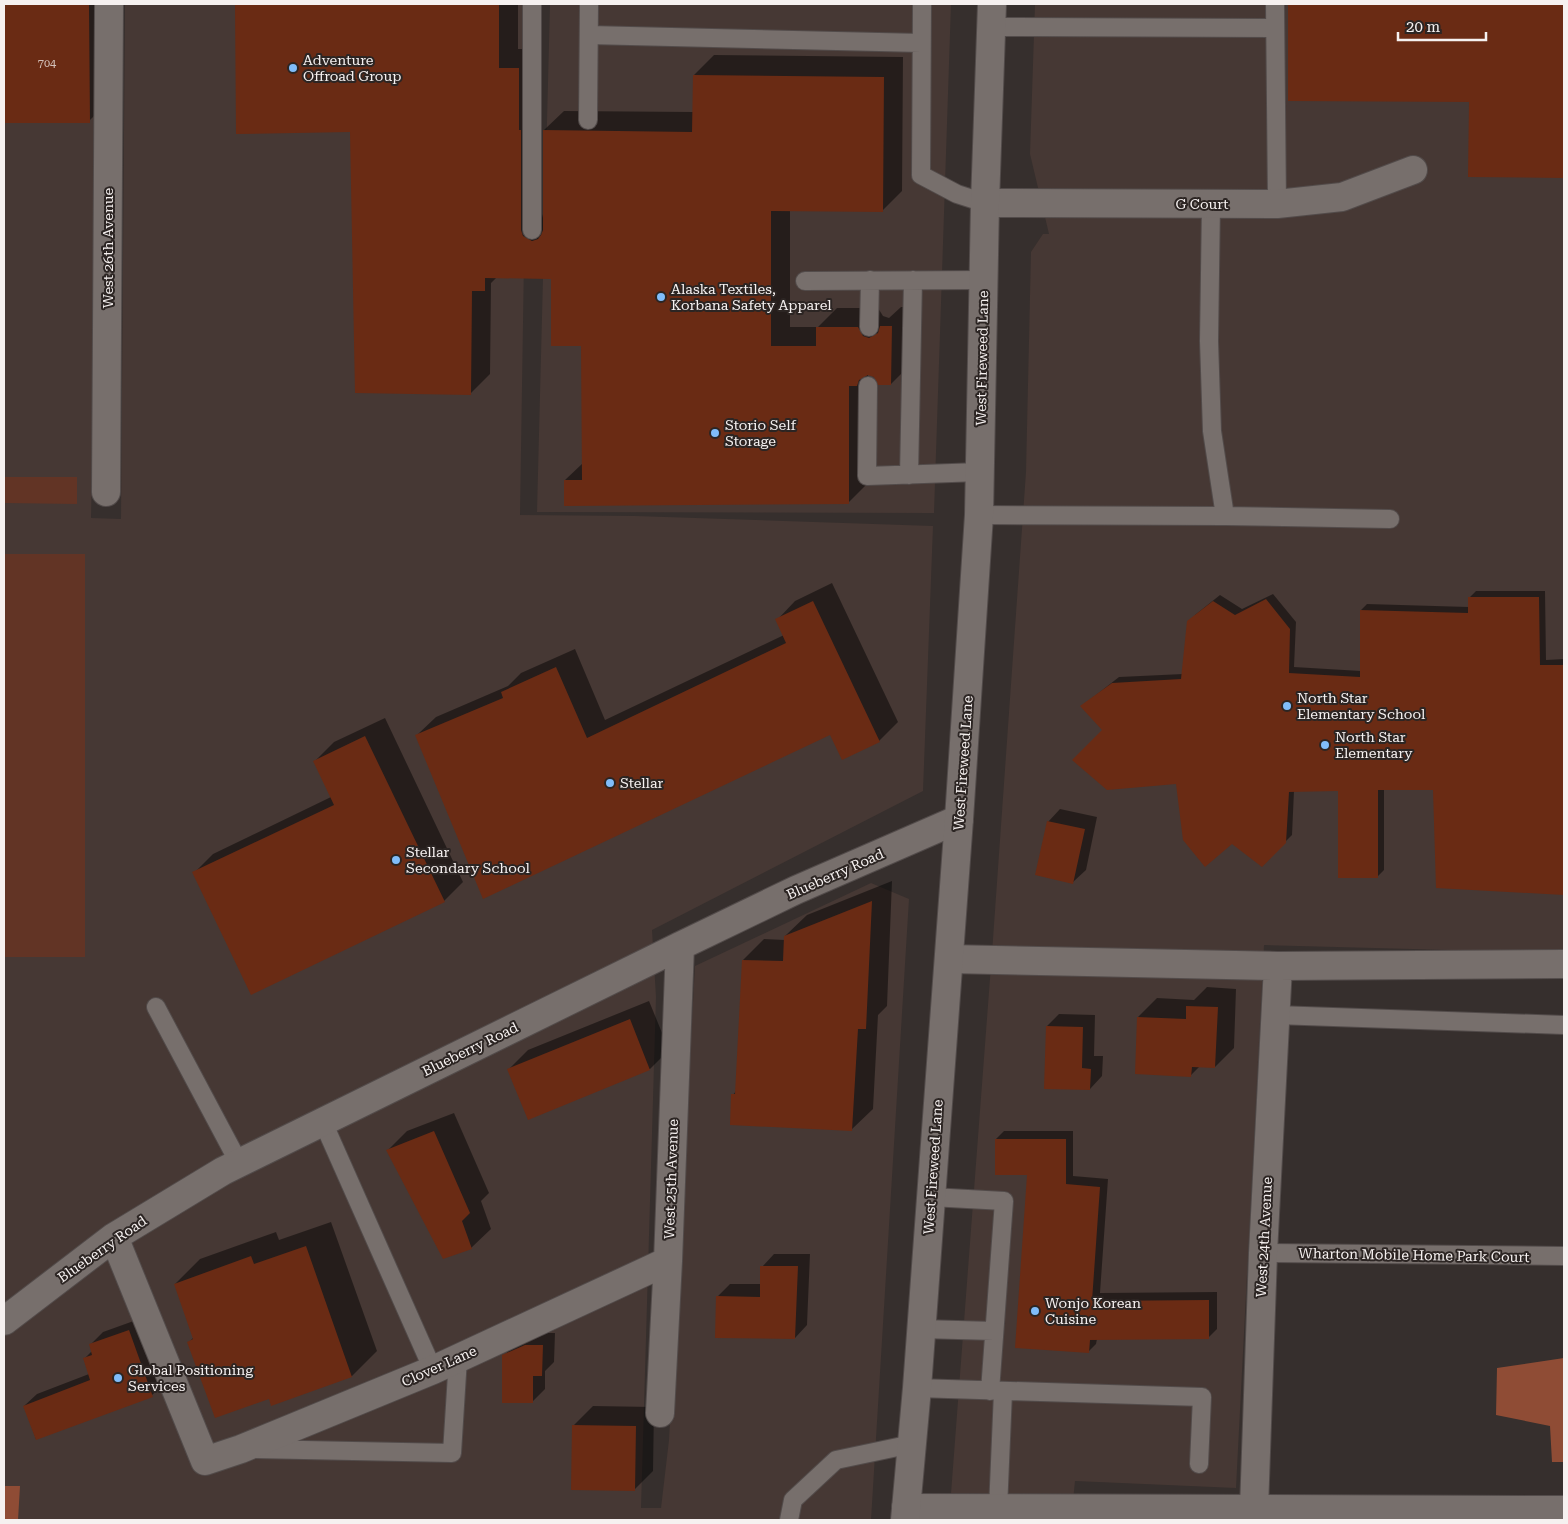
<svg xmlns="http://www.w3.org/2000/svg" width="1568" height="1524" font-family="'Roboto Serif',serif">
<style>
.built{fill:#463834}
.green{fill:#623425}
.forest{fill:#8f4c35}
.shadow{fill:#0007}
.building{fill:#6a2b14}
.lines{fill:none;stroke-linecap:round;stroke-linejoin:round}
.service-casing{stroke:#524b4a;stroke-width:20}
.minor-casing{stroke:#524b4a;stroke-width:30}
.secondary-casing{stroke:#524b4a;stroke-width:30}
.service{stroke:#776f6c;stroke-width:18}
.minor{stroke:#776f6c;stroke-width:28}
.secondary{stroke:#776f6c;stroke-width:28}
.poi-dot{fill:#80bdfa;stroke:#2c2523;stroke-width:2}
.labels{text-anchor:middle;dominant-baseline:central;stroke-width:4;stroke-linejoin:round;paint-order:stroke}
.number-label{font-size:11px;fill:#d3c0b9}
.poi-label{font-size:14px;fill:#f6f1f0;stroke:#2c2523;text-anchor:start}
.street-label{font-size:14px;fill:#f6f1f0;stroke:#2c2523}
</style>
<rect width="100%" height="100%" fill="#362f2d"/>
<path class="built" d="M 4,4 L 99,4 L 99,121 L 91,518 L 121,519 L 125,4 L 528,4 L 520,515 L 635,516 L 933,526 L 923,791 L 652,930 L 656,997 L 641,1508 L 661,1508 L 669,1440 L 695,966 L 871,883 L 909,899 L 871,1520 L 4,1520 Z
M 550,4 L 951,4 L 934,513 L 537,512 Z
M 1035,4 L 1564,4 L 1564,953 L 1264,945 L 1236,1488 L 1075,1481 L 1071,1520 L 949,1520 L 993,939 L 1026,472 L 1031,252 L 1043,234 L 1049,234 L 1030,154 Z"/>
<path class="green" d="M 4,477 L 77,477 L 77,504 L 4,503 Z
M 4,554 L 85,554 L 85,957 L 4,957 Z"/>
<path class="forest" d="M 1564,1358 L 1564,1462 L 1552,1462 L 1550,1426 L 1496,1415 L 1497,1368 Z
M 4,1486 L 20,1486 L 18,1520 L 4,1520 Z"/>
<path class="shadow" d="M 4,4 L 114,4 L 114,96 L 89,121 L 4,122 Z
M 236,4 L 518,4 L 518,49 L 538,49 L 541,210 L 543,218 L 544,130 L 564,111 L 694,112 L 694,75 L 714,55 L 903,57 L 902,191 L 882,211 L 790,210 L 790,327 L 818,327 L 837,308 L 878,308 L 883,316 L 889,318 L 901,307 L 911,307 L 911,364 L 891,384 L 868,374 L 868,483 L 848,503 L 565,480 L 583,463 L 582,345 L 552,278 L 497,277 L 491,283 L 490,374 L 470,394 L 352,131 L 238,133 Z
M 1290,4 L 1564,4 L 1564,177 L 1470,176 L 1471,101 L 1290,99 Z
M 832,583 L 898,722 L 879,741 L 830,733 L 484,897 L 417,735 L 436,717 L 508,686 L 521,673 L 575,649 L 605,720 L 784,635 L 777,620 L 795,601 Z
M 1476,591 L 1545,591 L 1546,660 L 1564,659 L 1564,894 L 1437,887 L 1434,788 L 1384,789 L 1384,870 L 1378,876 L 1339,790 L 1294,791 L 1292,835 L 1262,865 L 1177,783 L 1104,730 L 1082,706 L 1119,677 L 1183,674 L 1195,615 L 1220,595 L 1242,609 L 1273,594 L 1296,622 L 1294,667 L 1361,671 L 1361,610 L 1367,604 L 1469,607 L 1470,597 Z
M 385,718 L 463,882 L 444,901 L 194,873 L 213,854 L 331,797 L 315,761 L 334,742 Z
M 1060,809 L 1097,817 L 1086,870 L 1073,882 L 1048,822 Z
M 892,881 L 887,1006 L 878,1015 L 873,1109 L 851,1130 L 733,1095 L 736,1091 L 743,960 L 764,939 L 785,940 L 785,936 L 807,915 Z
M 1207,987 L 1236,989 L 1234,1048 L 1215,1067 L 1200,1066 L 1191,1075 L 1138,1017 L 1157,998 L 1194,1000 Z
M 649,1001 L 669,1050 L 650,1069 L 509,1069 L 528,1050 Z
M 1059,1014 L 1095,1015 L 1094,1056 L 1103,1056 L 1102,1076 L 1090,1089 L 1047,1026 Z
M 454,1113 L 489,1193 L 481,1201 L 491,1229 L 471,1248 L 388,1150 L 407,1131 Z
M 1004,1131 L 1073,1131 L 1073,1176 L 1108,1179 L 1100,1293 L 1217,1292 L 1217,1329 L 1209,1337 L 1097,1339 L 1096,1344 L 1088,1352 L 1028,1174 L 996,1139 Z
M 331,1222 L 377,1351 L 352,1376 L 269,1398 L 189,1342 L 194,1337 L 175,1284 L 200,1259 L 276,1232 L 279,1240 Z
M 774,1254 L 810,1254 L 807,1325 L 795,1338 L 717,1297 L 730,1284 L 762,1284 L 762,1267 Z
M 142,1318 L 165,1383 L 152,1395 L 36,1439 L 24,1406 L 37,1394 L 89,1374 L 84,1359 L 92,1351 L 90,1345 L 103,1332 Z
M 538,1333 L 555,1333 L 554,1362 L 545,1371 L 545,1389 L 532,1402 L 504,1356 L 516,1343 Z
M 593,1406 L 654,1407 L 653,1471 L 634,1490 L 574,1425 Z"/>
<path class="building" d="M 4,4 L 89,4 L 90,123 L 4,123 Z
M 235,4 L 499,4 L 499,68 L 519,68 L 519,130 L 521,130 L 521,230 L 523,236 L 532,241 L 538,239 L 541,235 L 543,230 L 543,130 L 692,132 L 693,75 L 884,77 L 883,212 L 771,211 L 771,346 L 816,346 L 816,327 L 858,327 L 863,336 L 869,338 L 878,333 L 880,326 L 892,326 L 891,385 L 878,385 L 874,377 L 868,375 L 859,380 L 857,386 L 849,386 L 849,504 L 564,506 L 564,480 L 582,480 L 581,346 L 551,346 L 551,279 L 485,278 L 485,291 L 472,291 L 471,395 L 355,393 L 350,132 L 236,134 Z
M 1288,4 L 1564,4 L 1564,178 L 1468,177 L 1469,102 L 1288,101 Z
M 1468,597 L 1539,597 L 1540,665 L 1564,665 L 1564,895 L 1436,888 L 1433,790 L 1378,790 L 1378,878 L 1338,878 L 1338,791 L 1289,792 L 1286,843 L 1262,867 L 1232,844 L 1205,867 L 1183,840 L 1176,784 L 1107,790 L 1072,760 L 1102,730 L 1080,706 L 1112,683 L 1181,679 L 1187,621 L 1213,601 L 1235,615 L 1266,599 L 1290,629 L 1289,673 L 1360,677 L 1360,610 L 1468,613 Z
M 813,601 L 880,742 L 842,760 L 830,735 L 483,899 L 415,735 L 503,698 L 501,692 L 556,667 L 587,738 L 786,643 L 775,619 Z
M 365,736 L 445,902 L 251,995 L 192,872 L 334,805 L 313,761 Z
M 1047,821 L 1085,829 L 1073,884 L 1035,875 Z
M 872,901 L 866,1029 L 858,1029 L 852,1131 L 730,1125 L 731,1094 L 735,1094 L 742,960 L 783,961 L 784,936 Z
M 1186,1006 L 1218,1007 L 1215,1068 L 1192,1067 L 1191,1077 L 1135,1074 L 1137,1017 L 1186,1019 Z
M 630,1019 L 650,1070 L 528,1120 L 507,1069 Z
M 1046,1026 L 1083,1027 L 1082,1068 L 1091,1069 L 1090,1090 L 1044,1089 Z
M 434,1131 L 470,1213 L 462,1221 L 472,1249 L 443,1259 L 386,1150 Z
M 995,1139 L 1066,1139 L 1066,1184 L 1100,1187 L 1092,1301 L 1209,1300 L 1209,1339 L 1090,1340 L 1089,1353 L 1015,1348 L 1027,1175 L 995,1175 Z
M 306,1246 L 352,1377 L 271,1406 L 269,1399 L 215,1418 L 187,1342 L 193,1339 L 174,1284 L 251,1256 L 254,1264 Z
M 760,1266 L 798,1266 L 795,1339 L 715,1338 L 716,1296 L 760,1297 Z
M 129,1330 L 153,1397 L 36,1440 L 23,1406 L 90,1380 L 83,1358 L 92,1355 L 89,1344 Z
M 525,1345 L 543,1345 L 542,1376 L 533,1376 L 533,1403 L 502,1403 L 502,1355 Z
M 572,1425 L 636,1426 L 635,1491 L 571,1490 Z"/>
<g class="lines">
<defs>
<path id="service" d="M 532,4 L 532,230
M 922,4 L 921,175 L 957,194 L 985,203
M 1275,4 L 1277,204
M 991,27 L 1275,28
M 589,35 L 921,43
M 588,120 L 589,4
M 1211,205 L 1209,341 L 1212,431 L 1225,516
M 805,281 L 984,280
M 869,327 L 870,280
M 868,386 L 867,476 L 980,472
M 909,475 L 913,280
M 979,515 L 1225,516 L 1390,519
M 156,1007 L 239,1163
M 1276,1015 L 1564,1025
M 323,1122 L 433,1370
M 931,1197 L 1004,1201 L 990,1391
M 1263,1253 L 1564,1256
M 921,1329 L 994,1331
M 917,1388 L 1202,1397 L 1199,1464
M 252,1449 L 452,1453 L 458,1358
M 998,1509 L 1003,1392
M 789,1520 L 793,1500 L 836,1460 L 912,1444"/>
<path id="minor" d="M 985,203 L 1277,204 L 1342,197 L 1413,170
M 106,492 L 109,4
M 949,959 L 1278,966 L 1564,964
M 114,1237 L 205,1461 L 241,1449 L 433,1370 L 668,1261
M 4,1321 L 114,1237 L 223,1171 L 680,946 L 796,890 L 959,819
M 660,1413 L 668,1261 L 680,946
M 906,1508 L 1564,1510
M 1254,1509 L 1263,1253 L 1278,966"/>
<path id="secondary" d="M 905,1520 L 917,1388 L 959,819 L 979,515 L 985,203 L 992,4"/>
</defs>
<use href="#service" class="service-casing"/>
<use href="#minor" class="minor-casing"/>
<use href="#secondary" class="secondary-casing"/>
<use href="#service" class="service"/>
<use href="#minor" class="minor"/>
<use href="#secondary" class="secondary"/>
</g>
<g class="poi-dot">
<circle cx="293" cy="68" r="5"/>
<circle cx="661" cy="297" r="5"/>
<circle cx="715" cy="433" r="5"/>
<circle cx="1287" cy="706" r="5"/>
<circle cx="1325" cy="745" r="5"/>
<circle cx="610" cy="783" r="5"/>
<circle cx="396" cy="860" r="5"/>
<circle cx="1035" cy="1311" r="5"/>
<circle cx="118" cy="1378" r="5"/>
</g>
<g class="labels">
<g class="number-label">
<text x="47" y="63">704</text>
</g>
<g class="poi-label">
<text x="303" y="60">Adventure<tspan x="303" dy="16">Offroad Group</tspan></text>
<text x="671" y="289">Alaska Textiles,<tspan x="671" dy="16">Korbana Safety Apparel</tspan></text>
<text x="725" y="425">Storio Self<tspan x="725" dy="16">Storage</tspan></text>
<text x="1297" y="698">North Star<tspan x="1297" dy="16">Elementary School</tspan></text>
<text x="1335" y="737">North Star<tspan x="1335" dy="16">Elementary</tspan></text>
<text x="620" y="783">Stellar</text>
<text x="406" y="852">Stellar<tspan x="406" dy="16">Secondary School</tspan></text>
<text x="1045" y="1303">Wonjo Korean<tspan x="1045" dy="16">Cuisine</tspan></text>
<text x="128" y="1370">Global Positioning<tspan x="128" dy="16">Services</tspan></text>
</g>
<g class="street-label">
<text x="1202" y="204">G Court</text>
<text transform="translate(108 248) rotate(-90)">West 26th Avenue</text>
<text transform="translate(982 358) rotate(-89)">West Fireweed Lane</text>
<text transform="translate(963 763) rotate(-86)">West Fireweed Lane</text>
<text transform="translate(835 874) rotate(-24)">Blueberry Road</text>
<text transform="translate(470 1049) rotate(-26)">Blueberry Road</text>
<text transform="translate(933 1167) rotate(-86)">West Fireweed Lane</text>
<text transform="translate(671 1179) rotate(-88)">West 25th Avenue</text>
<text transform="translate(1264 1237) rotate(-87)">West 24th Avenue</text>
<text transform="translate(102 1249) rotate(-35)">Blueberry Road</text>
<text transform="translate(1414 1255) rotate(1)">Wharton Mobile Home Park Court</text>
<text transform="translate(439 1366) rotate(-24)">Clover Lane</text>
</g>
</g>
<rect width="1568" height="1524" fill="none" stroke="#f6f1f0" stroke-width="10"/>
<path d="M1398 32v8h88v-8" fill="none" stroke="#f6f1f0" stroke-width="2.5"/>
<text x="1406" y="32" font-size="15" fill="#f6f1f0" stroke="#2c2523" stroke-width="4" paint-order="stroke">20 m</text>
</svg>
